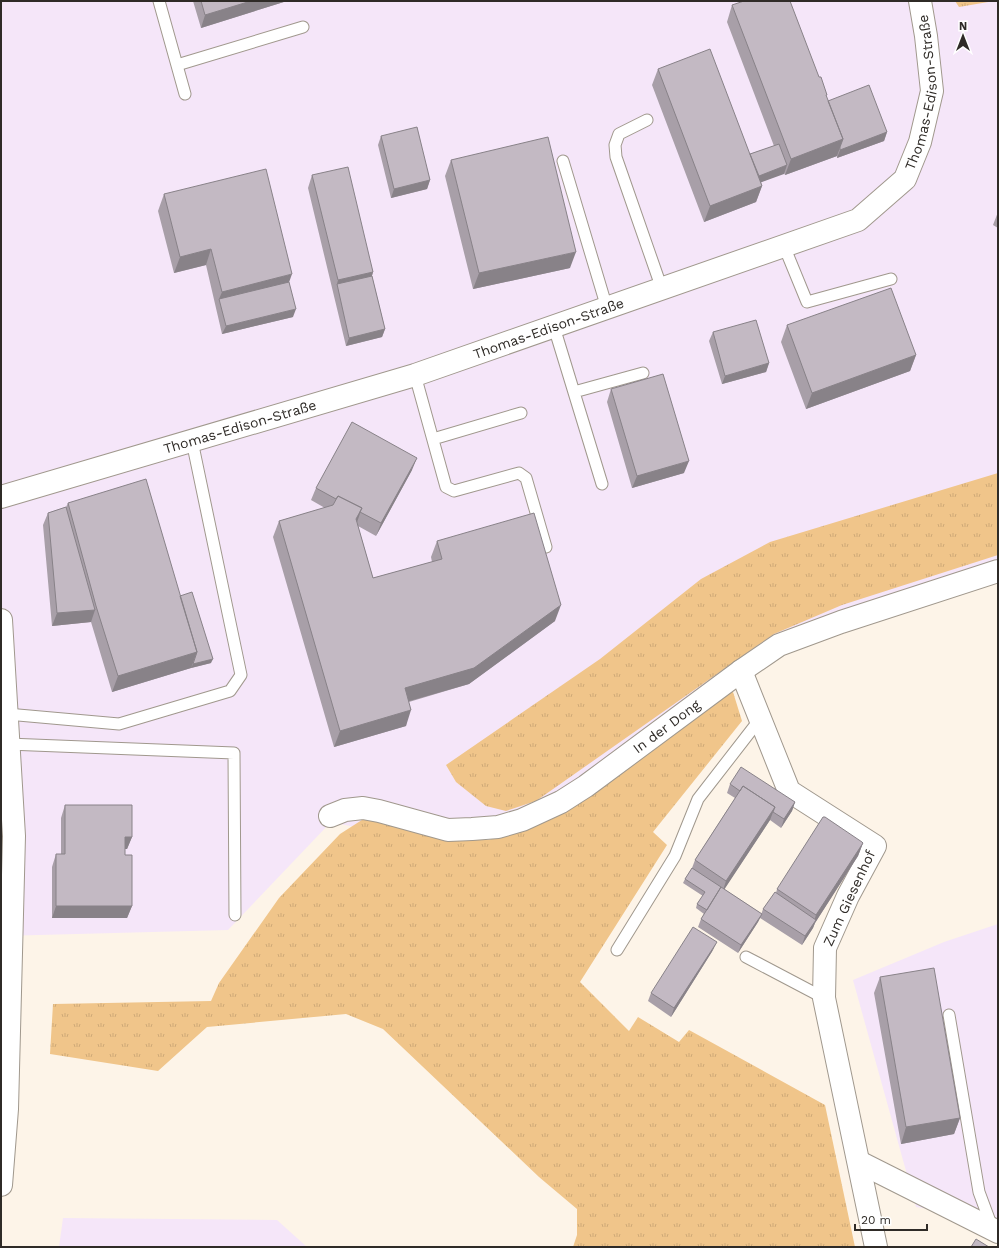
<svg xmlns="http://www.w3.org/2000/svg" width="999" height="1248" font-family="'Work Sans',sans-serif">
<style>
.commercial{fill:#f5e6f9}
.grass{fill:url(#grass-tufts)}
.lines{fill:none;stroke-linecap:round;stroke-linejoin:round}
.lane-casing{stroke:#a0988d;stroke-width:13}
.street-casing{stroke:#a0988d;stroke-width:24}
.secondary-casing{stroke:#a0988d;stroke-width:24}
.lane{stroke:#fff;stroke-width:11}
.street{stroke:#fff;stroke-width:22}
.secondary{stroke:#fff;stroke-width:22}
.wall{fill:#a89fa8}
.shaded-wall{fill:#888288}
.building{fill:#c3b9c3;stroke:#888288}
.labels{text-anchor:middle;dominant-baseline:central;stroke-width:3;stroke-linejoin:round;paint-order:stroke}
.street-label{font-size:14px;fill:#2f2b27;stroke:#fff}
</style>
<defs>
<pattern id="grass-tufts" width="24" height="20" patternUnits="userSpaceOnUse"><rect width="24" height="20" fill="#f0c58a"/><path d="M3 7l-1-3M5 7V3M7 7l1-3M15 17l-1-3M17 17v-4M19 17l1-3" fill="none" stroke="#cea977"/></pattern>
</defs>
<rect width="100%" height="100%" fill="#fdf4e8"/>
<path class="commercial" d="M 1,1 L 998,1 L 998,567 L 779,645 L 586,786 L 445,846 L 331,822 L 228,930 L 1,936 Z
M 998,924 L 998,1244 L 941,1211 L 916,1207 L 853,980 L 944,942 Z
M 63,1218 L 277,1220 L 307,1247 L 59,1247 Z"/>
<path class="grass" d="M 955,1 L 994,1 L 959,7 Z
M 998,473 L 998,555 L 842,605 L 774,634 L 536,801 L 506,811 L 486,806 L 456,782 L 446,765 L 600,659 L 701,579 L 770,542 Z
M 733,692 L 742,721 L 653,832 L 667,845 L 580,982 L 629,1031 L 638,1017 L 679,1042 L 689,1030 L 825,1105 L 855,1247 L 573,1247 L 577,1235 L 577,1209 L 539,1177 L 383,1029 L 346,1014 L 207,1027 L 158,1071 L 50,1054 L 53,1004 L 211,1001 L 219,983 L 279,898 L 340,834 L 365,818 L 431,836 L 488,840 L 524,830 L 716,695 Z"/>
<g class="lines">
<defs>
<path id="lane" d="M 159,1 L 185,94
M 177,65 L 303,27
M 647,120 L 619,134 L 615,145 L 616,157 L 662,289
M 563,161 L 607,308
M 784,246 L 807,302 L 891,279
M 554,327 L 602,484
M 415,375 L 446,487 L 454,491 L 519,473 L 526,478 L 546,547
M 574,392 L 643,373
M 433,439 L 521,413
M 7,714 L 119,724 L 230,691 L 241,675 L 192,441
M 8,744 L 234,753 L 235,915
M 617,950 L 675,856 L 698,799 L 760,719
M 746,957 L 824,998
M 949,1015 L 979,1192 L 992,1227"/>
<g id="street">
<path id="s1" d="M 1,497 L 415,375 L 858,220 L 905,179 L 920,142 L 932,91 L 926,36 L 920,1"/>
<path d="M 741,671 L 789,791 L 875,846 L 848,896 L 825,948 L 824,998 L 876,1247"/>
<path id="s2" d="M 330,816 L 345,810 L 363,808 L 379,811 L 448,830 L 472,829 L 498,827 L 522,820 L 561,802 L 586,786 L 741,671 L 779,645 L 841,622 L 998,571"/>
<path d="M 859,1162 L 998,1232"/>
</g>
<path id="secondary" d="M 1,620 L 14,836 L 7,1109 L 1,1185"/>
</defs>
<use href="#lane" class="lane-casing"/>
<use href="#street" class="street-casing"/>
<use href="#secondary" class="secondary-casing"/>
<use href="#lane" class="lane"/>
<use href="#street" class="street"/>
<use href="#secondary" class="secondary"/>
</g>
<path class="wall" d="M 193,1 L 287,1 L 201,28 Z
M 732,5 L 826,97 L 828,101 L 887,132 L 884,141 L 837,158 L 837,156 L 785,175 L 784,173 L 761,182 L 762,186 L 756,202 L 704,222 L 652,85 L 658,69 L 750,154 L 774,146 L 727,22 Z
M 381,136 L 430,180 L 427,189 L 391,198 L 378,145 Z
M 451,160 L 570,268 L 473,289 L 445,176 Z
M 312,175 L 373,272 L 372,276 L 385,329 L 382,337 L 346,346 L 308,188 Z
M 164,194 L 289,282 L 293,317 L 222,334 L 206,265 L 174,273 L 158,211 Z
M 998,212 L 998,228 L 993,225 Z
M 787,325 L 916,355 L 910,371 L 806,409 L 781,342 Z
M 713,332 L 769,363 L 766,372 L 722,384 L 709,341 Z
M 611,389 L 684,473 L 632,488 L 607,402 Z
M 412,470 L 376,536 L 358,526 L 373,578 L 432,562 L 431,557 L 437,541 L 555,621 L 469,684 L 409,702 L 406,726 L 334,747 L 273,537 L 279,521 L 325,508 L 311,500 L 316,488 Z
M 68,503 L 180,596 L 211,663 L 191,668 L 112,692 L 91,622 L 52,626 L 43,525 L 48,513 L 66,507 Z
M 730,784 L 795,802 L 792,811 L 781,828 L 770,820 L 724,889 L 762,914 L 758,922 L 738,953 L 698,927 L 701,919 L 704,914 L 696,908 L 697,904 L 703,896 L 683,883 L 685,879 L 692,868 L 695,860 L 735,798 L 727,793 Z
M 65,805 L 132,837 L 127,849 L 125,849 L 125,855 L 132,906 L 127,918 L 52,918 L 52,867 L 56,854 L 61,854 L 61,818 Z
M 863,843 L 858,856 L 815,923 L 813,928 L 802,945 L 760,918 L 763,909 L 776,893 L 777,889 Z
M 713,950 L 671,1017 L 648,1001 L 651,993 Z
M 880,977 L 960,1118 L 954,1134 L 901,1144 L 874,993 Z"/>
<path class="shaded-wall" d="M 251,1 L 287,1 L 201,28 L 205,15 Z
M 887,132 L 884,141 L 837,158 L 840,150 Z
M 843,139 L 837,156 L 785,175 L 791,159 Z
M 787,165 L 784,174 L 751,186 L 754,178 Z
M 430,180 L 427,189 L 391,198 L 394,189 Z
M 762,186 L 756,202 L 704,222 L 710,206 Z
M 211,249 L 206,265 L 174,273 L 180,257 Z
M 576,252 L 570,268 L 473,289 L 479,273 Z
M 373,272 L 369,285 L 337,284 L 338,280 Z
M 292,274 L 286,291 L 219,299 L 222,292 Z
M 296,309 L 293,317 L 222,334 L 226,326 Z
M 385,329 L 382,337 L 346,346 L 349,338 Z
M 916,355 L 910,371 L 806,409 L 812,393 Z
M 769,363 L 766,372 L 722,384 L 725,376 Z
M 417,458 L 412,470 L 376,536 L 381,523 Z
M 689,461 L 684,473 L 632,488 L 637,476 Z
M 362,508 L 356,525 L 356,519 Z
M 561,605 L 555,621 L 469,684 L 399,704 L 405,688 Z
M 95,610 L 91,622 L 52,626 L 57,613 Z
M 197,652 L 191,668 L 112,692 L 118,676 Z
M 213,659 L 211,663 L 191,668 L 193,664 Z
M 411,710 L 406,726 L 334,747 L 340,731 Z
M 795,802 L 792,811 L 781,828 L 784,819 Z
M 775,807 L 770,820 L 722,893 L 726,881 Z
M 125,837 L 132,837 L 127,849 L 120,849 Z
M 863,843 L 858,856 L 815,923 L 813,928 L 802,945 L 805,936 L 813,924 L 816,915 Z
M 56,906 L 132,906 L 127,918 L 52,918 Z
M 762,914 L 758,922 L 738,953 L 741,945 Z
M 717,942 L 713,950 L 671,1017 L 674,1008 Z
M 960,1118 L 954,1134 L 901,1144 L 906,1127 Z"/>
<path class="building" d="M 201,1 L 251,1 L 205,15 Z
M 744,1 L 790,1 L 819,77 L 821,77 L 827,95 L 826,95 L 843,139 L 791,159 L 732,5 Z
M 710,49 L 762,186 L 710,206 L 658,69 Z
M 869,85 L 887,132 L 840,150 L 840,147 L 843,139 L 828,101 Z
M 417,127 L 430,180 L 394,189 L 381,136 Z
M 548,137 L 576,252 L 479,273 L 451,160 Z
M 779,144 L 787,165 L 759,176 L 750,154 Z
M 348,167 L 373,272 L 338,280 L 312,175 Z
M 266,169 L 292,274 L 222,292 L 211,249 L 180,257 L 164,194 Z
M 372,276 L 385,329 L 349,338 L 337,284 Z
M 289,282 L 296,309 L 226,326 L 219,299 Z
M 891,288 L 916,355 L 812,393 L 787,325 Z
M 756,320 L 769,363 L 725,376 L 713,332 Z
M 663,374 L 689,461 L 637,476 L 611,389 Z
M 352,422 L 417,458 L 381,523 L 360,512 L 362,508 L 338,496 L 336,499 L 316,488 Z
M 146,479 L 197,652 L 118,676 L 96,606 L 68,503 Z
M 338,496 L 362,508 L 356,519 L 373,578 L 442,559 L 437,541 L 534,513 L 561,605 L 474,668 L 405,688 L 411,710 L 340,731 L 279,521 L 333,505 Z
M 66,507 L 95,610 L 57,613 L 48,513 Z
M 192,592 L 213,659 L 193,664 L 197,652 L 180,596 Z
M 741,767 L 795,802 L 784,819 L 773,812 L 775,807 L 743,786 L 740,791 L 730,784 Z
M 743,786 L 775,807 L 726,881 L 695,860 Z
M 65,805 L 132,805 L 132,837 L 125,837 L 125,855 L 132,855 L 132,906 L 56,906 L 56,854 L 65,854 Z
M 823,817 L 825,817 L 862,842 L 863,843 L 816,915 L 777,889 Z
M 692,868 L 721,887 L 707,910 L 697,904 L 705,892 L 685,879 Z
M 721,887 L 762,914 L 741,945 L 701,919 Z
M 775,892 L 816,920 L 805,936 L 763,909 Z
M 693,927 L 717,942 L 674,1008 L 651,993 Z
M 934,968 L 960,1118 L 906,1127 L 880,977 Z
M 976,1239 L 989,1247 L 971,1247 Z"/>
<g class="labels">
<g class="street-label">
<text stroke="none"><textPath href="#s1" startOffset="1053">Thomas-Edison-Straße</textPath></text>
<text stroke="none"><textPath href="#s1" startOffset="573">Thomas-Edison-Straße</textPath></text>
<text stroke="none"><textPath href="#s1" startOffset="249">Thomas-Edison-Straße</textPath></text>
<text stroke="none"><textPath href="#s2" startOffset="370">In der Dong</textPath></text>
<text transform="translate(849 898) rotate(-65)">Zum Giesenhof</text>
</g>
</g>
<rect width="999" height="1248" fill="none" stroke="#2f2b27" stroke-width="4"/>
<g transform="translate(963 36)" stroke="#ffffff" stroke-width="3" paint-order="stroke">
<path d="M0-3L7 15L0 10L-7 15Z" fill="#2f2b27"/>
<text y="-6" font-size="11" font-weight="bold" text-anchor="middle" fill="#2f2b27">N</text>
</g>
<path d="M855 1224v6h72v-6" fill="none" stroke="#2f2b27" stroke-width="2"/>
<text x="861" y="1224" font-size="12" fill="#2f2b27" stroke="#ffffff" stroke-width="3" paint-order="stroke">20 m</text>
</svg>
